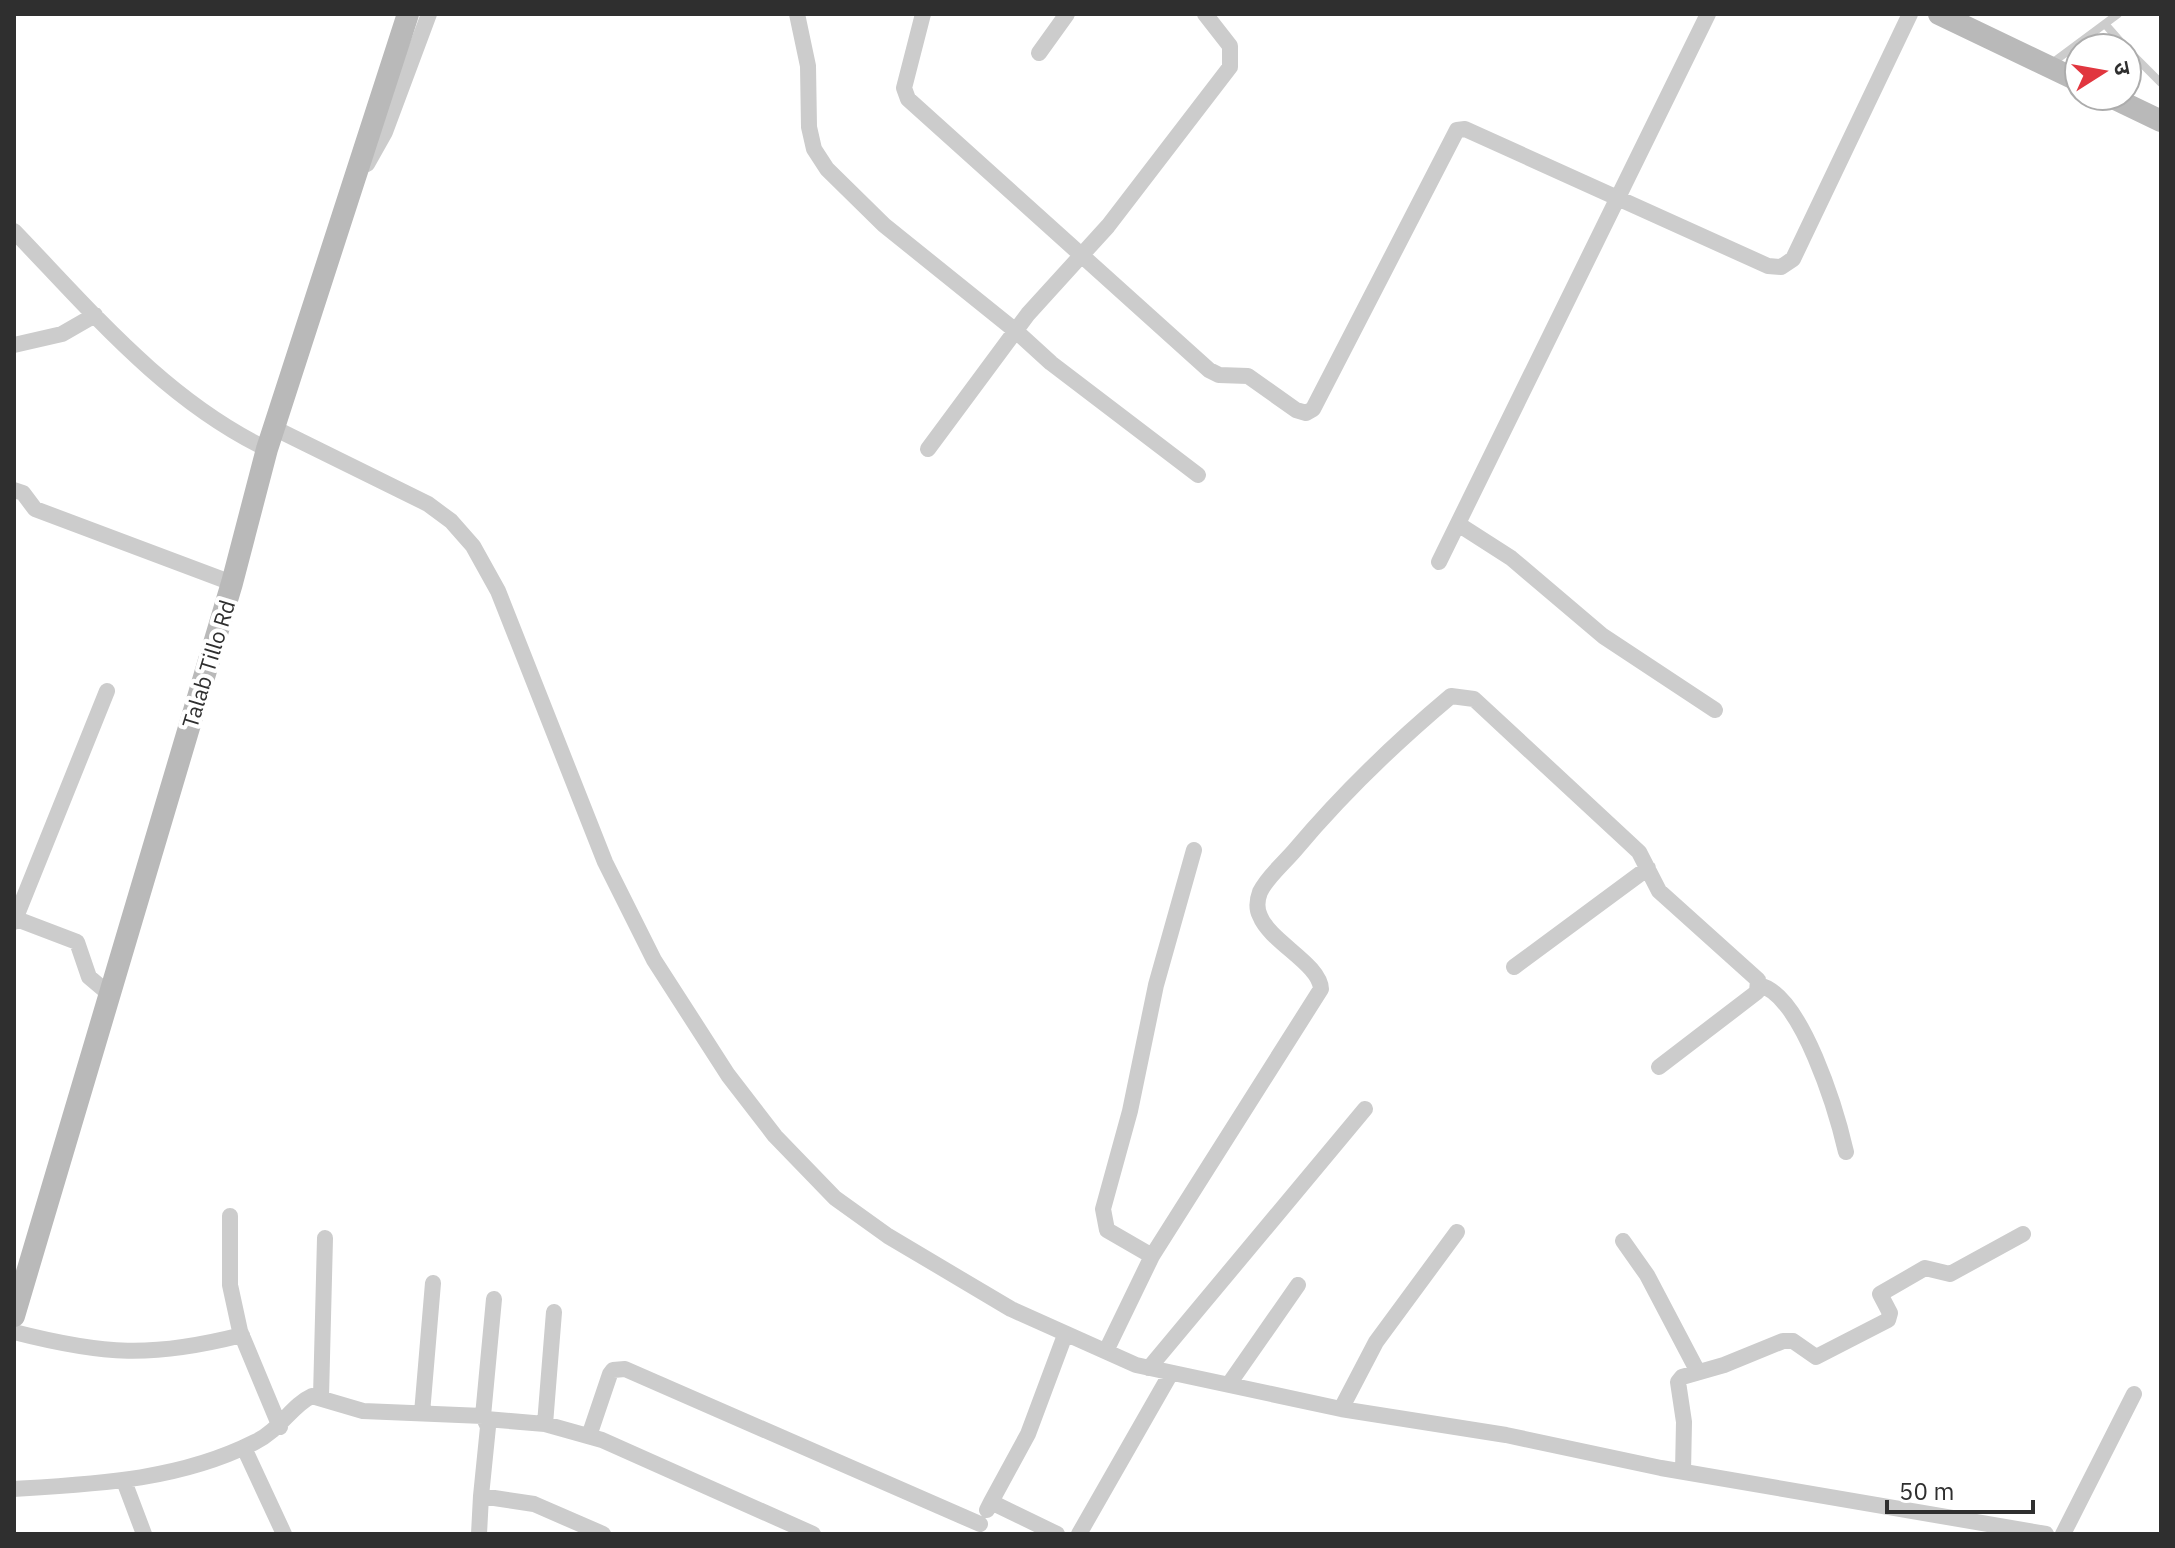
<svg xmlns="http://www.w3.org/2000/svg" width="2175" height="1548" font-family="'IBM Plex Sans','Noto Sans Devanagari',sans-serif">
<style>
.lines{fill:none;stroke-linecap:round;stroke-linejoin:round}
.lane{stroke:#ccc;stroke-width:8}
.street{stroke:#ccc;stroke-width:16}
.secondary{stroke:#b9b9b9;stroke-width:22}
.labels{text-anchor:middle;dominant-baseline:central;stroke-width:8;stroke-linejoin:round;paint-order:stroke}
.street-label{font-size:22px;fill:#2f2f2f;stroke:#fff}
</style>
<rect width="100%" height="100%" fill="#fff"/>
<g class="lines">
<path class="lane" d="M 2105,24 L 2126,48
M 2127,49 L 2161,83
M 2052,63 L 2118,14"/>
<path class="street" d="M 797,14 L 808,66 L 809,127 L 814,149 L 827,169 L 884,225 L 1017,332 L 1051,363 L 1198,475
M 923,14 L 904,88 L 908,99 L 1209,370 L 1219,375 L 1248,376 L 1296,410 L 1306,413 L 1313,409 L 1457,130 L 1465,129 L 1768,266 L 1781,267 L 1793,259 L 1910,14
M 1039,53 L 1067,14
M 367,164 L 385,132 L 429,14
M 14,231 C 91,311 165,400 267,449
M 14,345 L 62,334 L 95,315
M 276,429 L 428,504 L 451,521 L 473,546 L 498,591 L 605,862 L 654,960 L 728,1075 L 775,1136 L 835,1198 L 888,1236 L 1011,1309 L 1136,1365 L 1341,1409 L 1506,1435 L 1661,1468 L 2046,1534
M 928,449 L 1028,314 L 1108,226 L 1230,67 L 1230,46 L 1205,14
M 14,490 L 23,493 L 35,509 L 232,583
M 1458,524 L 1511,558 L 1603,636 L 1715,710
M 1439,562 L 1708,14
M 14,918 L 77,942 L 89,977 L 108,993
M 14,922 L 107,691
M 1514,967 L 1648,868
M 1759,985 C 1802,994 1837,1113 1846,1152
M 230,1216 L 230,1285 L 240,1331 L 280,1427
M 1623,1241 L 1647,1275 L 1698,1372
M 1152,1256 L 1107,1230 L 1103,1209 L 1130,1111 L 1156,985 L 1194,850
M 14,1332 C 104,1355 151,1358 242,1335
M 1106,1351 L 1152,1256 L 1321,989 C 1320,964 1270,942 1260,916 C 1256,908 1257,900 1260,892 C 1267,877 1284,863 1295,850 C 1342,794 1395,743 1451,696 L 1474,699 L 1639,852 L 1659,891 L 1758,980 L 1757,992 L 1659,1067
M 1149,1368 L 1365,1109
M 1229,1384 L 1298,1285
M 321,1397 L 325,1238
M 1341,1409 L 1376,1342 L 1457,1232
M 422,1413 L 433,1283
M 483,1416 L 494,1299
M 486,1419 L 545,1424 L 602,1440 L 813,1534
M 545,1424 L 554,1312
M 589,1436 L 610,1374 L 613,1370 L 625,1369 L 980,1524
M 244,1448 L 284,1534
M 1683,1472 L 1684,1422 L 1678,1382 L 1682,1377 L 1724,1365 L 1783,1341 L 1793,1341 L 1816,1357 L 1888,1320 L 1890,1313 L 1880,1294 L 1925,1268 L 1950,1274 L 2023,1234
M 124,1481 L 144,1534
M 14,1489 C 97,1484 180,1480 255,1442 C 280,1430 292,1405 312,1396 L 363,1411 L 483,1416 L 488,1427 L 481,1496 L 534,1504 L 603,1534
M 991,1502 L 1028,1434 L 1065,1335
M 987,1510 L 991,1502 L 1057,1534
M 479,1534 L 481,1496
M 1079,1534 L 1171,1373
M 2063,1534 L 2134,1394"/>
<path class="secondary" d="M 1939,14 L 2079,81
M 2109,96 L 2161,121
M 14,1316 L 232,583 L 267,449 L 408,14"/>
</g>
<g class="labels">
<g class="street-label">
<text transform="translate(208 664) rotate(-73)">Talab Tillo Rd</text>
</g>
</g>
<rect width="2175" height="1548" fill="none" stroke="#2f2f2f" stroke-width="32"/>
<g transform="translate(2103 72) rotate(79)"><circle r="38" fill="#ffffff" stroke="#acacac" stroke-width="2"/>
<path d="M0-6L14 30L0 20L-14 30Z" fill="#e1363f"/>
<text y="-12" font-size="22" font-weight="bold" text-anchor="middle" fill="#2f2f2f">उ</text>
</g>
<path d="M1887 1500v12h146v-12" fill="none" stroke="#2f2f2f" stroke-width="4"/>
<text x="1899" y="1500" font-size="24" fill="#2f2f2f" stroke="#ffffff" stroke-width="6" paint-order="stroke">50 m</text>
</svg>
